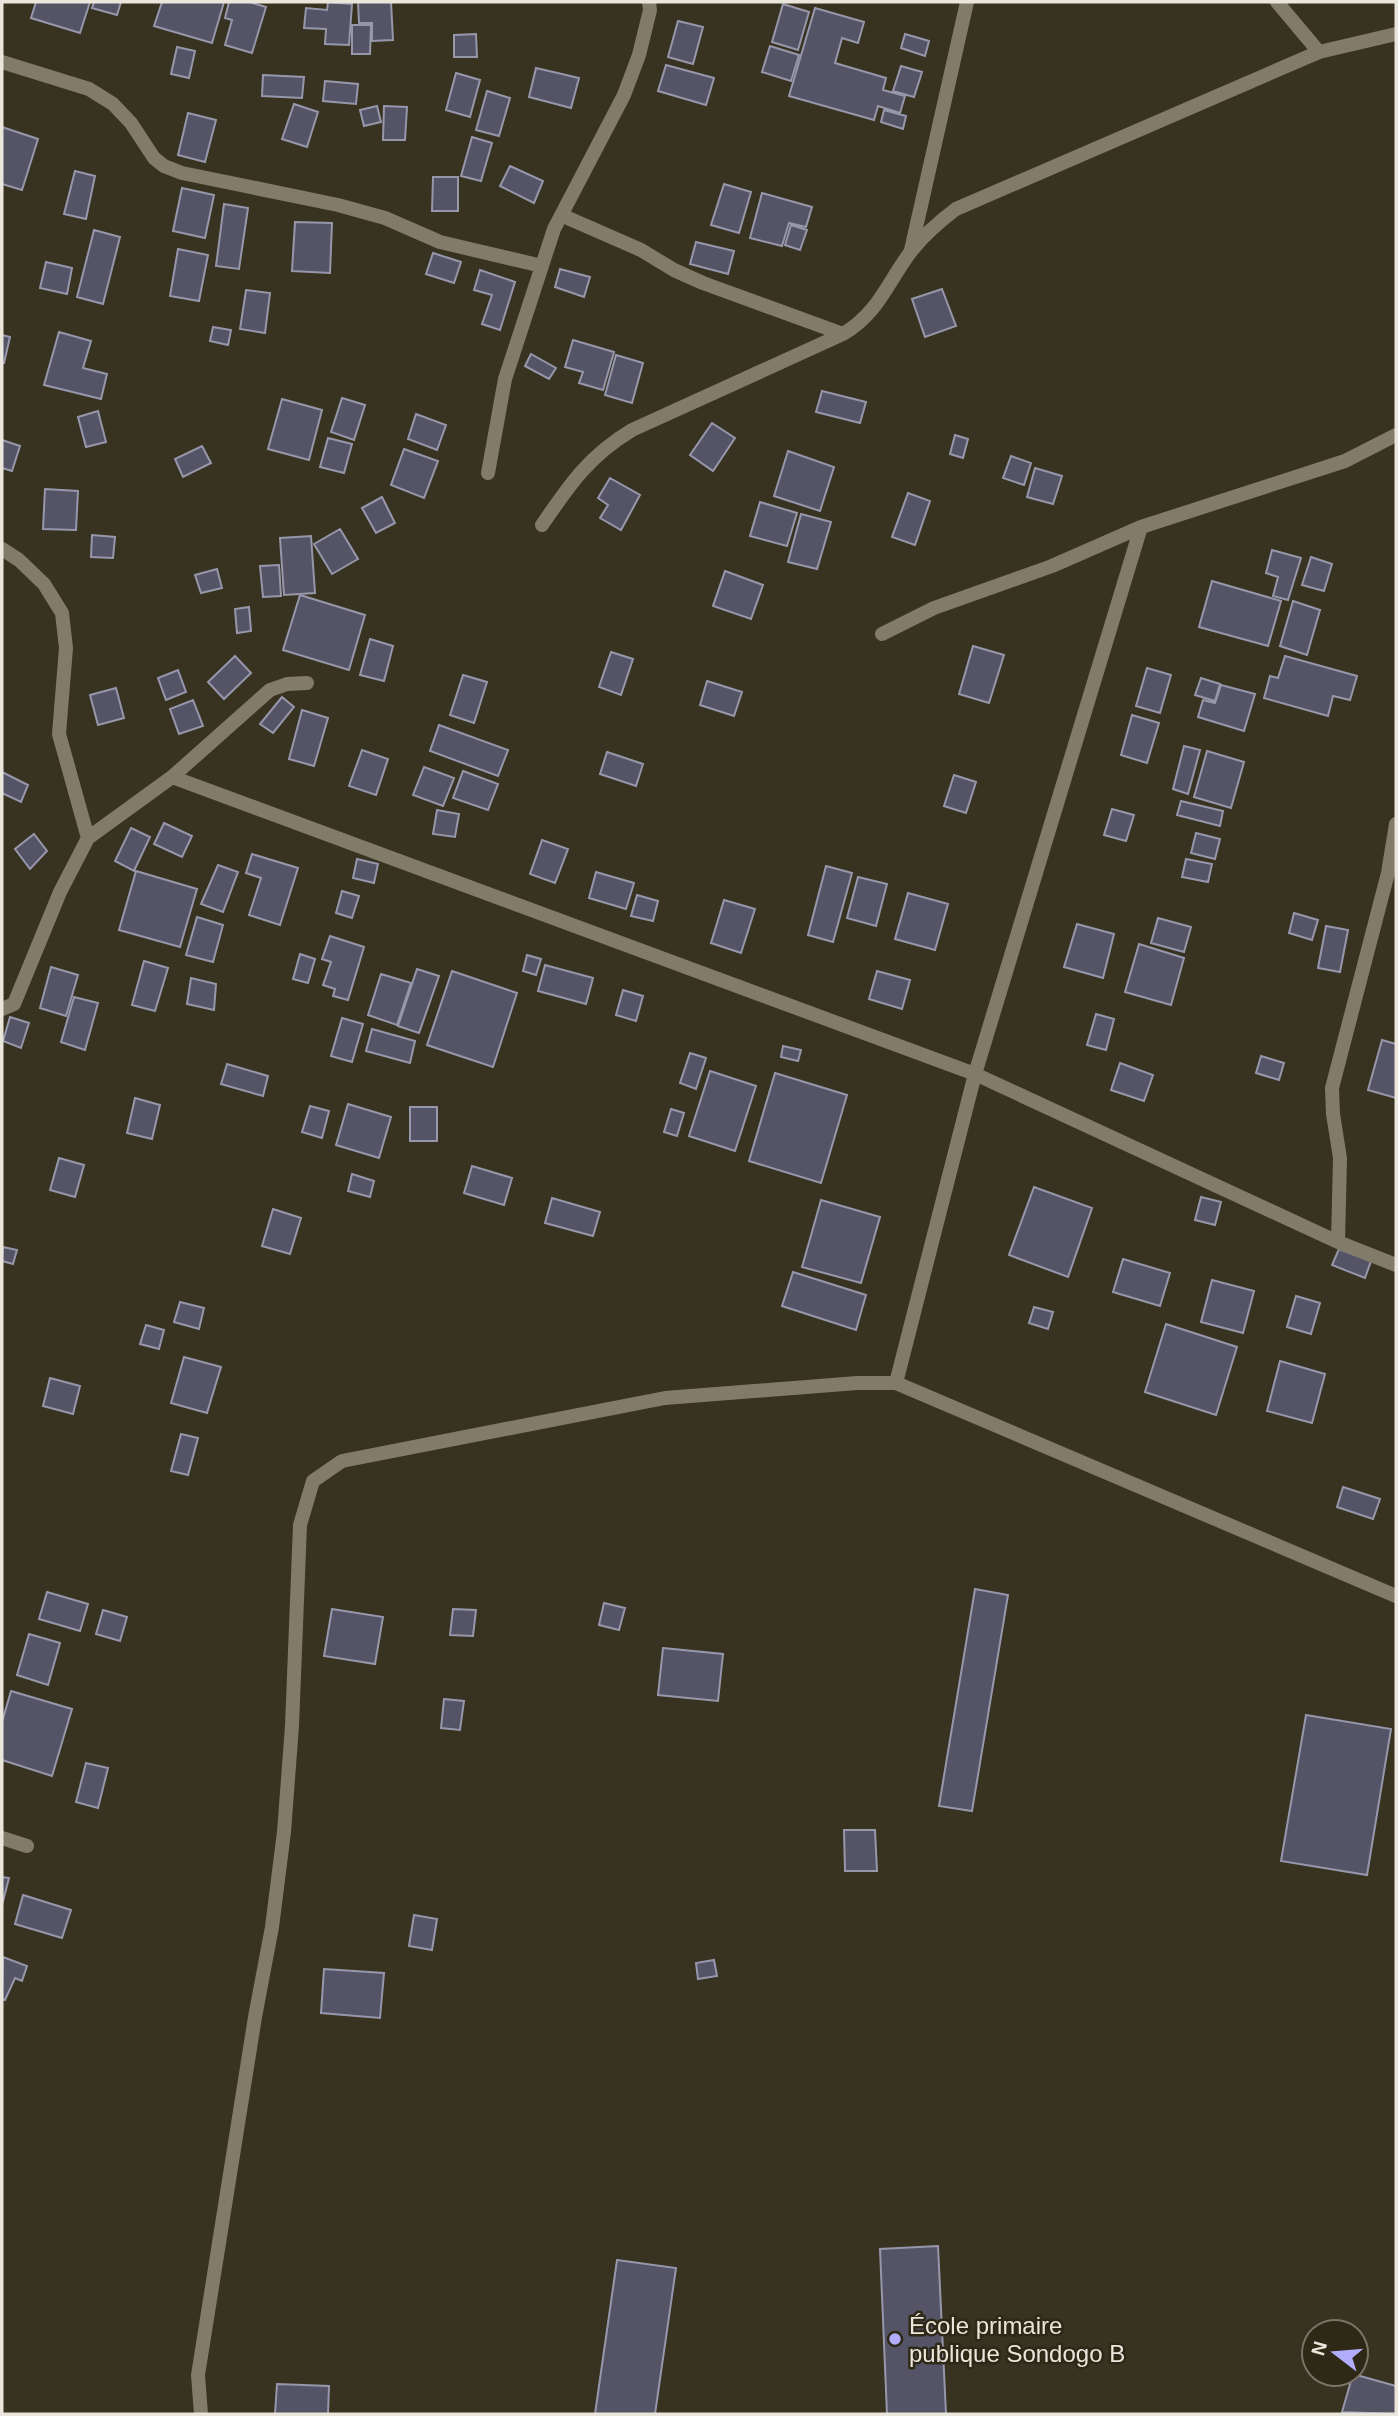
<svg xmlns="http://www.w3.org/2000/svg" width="1398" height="2416" font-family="Helvetica,sans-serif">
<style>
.building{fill:#545466;stroke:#9797ab;stroke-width:2}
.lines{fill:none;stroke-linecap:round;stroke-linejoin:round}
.minor{stroke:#827b69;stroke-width:14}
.poi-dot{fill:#b1adfa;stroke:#2e2817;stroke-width:2.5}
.labels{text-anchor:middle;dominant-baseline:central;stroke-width:5;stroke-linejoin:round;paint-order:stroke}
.poi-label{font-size:24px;fill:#eae6db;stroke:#2e2817;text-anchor:start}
</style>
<rect width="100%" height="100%" fill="#383221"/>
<path class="building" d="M 36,2 L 90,2 L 80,33 L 31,18 Z
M 94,2 L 121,2 L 117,15 L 92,8 Z
M 162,2 L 224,2 L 212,43 L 154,26 Z
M 229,2 L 249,2 L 266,7 L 252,53 L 225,45 L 232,20 L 225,18 Z
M 328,2 L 352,4 L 349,45 L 325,44 L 326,29 L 304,28 L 306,8 L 327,10 Z
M 358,2 L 391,2 L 393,40 L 372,41 L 372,23 L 359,23 Z
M 783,4 L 809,12 L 798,50 L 772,42 Z
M 815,8 L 864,22 L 858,43 L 842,38 L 835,63 L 886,78 L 883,90 L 905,96 L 900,113 L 878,106 L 874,120 L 789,96 Z
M 678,21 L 703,27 L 693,64 L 668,57 Z
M 352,25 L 371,25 L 370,54 L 352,54 Z
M 476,34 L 477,57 L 454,57 L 454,35 Z
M 905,34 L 929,41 L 925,56 L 901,48 Z
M 770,46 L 799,55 L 791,81 L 762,72 Z
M 177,47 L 195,51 L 189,78 L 171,74 Z
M 666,65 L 714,78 L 706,105 L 658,91 Z
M 901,66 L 922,72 L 914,97 L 893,91 Z
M 536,68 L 579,78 L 571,108 L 529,97 Z
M 456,73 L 480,80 L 470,117 L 446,110 Z
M 263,75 L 304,77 L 302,98 L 262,96 Z
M 325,81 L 358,84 L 356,104 L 323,101 Z
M 487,91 L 510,98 L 499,136 L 476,130 Z
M 294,104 L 318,112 L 307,147 L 282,139 Z
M 377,106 L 381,122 L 364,126 L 360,110 Z
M 384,106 L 407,107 L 405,140 L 383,140 Z
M 884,110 L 906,116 L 903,129 L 881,122 Z
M 188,113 L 216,120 L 205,162 L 178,155 Z
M 2,127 L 38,139 L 22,190 L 2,184 Z
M 472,137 L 492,143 L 481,181 L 461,176 Z
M 510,166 L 543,181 L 534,203 L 500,186 Z
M 75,171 L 95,176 L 86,219 L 64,214 Z
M 433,177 L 458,177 L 458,211 L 432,211 Z
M 724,184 L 751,192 L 739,233 L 711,225 Z
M 182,188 L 214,195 L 205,238 L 173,231 Z
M 762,193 L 812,207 L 806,227 L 789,223 L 782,246 L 750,238 Z
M 224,204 L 248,208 L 239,269 L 216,266 Z
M 295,222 L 332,223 L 330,273 L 292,271 Z
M 791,225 L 807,230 L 800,250 L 785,245 Z
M 94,230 L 120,237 L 103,304 L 77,297 Z
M 696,242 L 734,251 L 728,274 L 690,264 Z
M 178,249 L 208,255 L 199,301 L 170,296 Z
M 433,253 L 461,262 L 454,283 L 426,274 Z
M 46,262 L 72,268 L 67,294 L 40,288 Z
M 560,269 L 590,277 L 584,297 L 555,287 Z
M 480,270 L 515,282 L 500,330 L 482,324 L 492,295 L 474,290 Z
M 942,289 L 956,326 L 925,337 L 912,299 Z
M 246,290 L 270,293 L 265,333 L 240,329 Z
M 213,327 L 231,330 L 228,345 L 210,341 Z
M 59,332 L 91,341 L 83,368 L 107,374 L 101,399 L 44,385 Z
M 2,335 L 10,337 L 4,363 L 2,363 Z
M 573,340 L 614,352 L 603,390 L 579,383 L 583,372 L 565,367 Z
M 531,354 L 556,368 L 549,379 L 525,366 Z
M 616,355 L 643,363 L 632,403 L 605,395 Z
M 822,391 L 866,402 L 860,423 L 816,412 Z
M 342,398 L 365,405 L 354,440 L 331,432 Z
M 282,399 L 322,410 L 309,460 L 268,449 Z
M 98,411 L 106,442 L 86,447 L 78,417 Z
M 416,414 L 446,425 L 437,450 L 408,439 Z
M 712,423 L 735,438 L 713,471 L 690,455 Z
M 955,435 L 968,439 L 963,458 L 950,454 Z
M 328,438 L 352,444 L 344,473 L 320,467 Z
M 2,440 L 20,446 L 12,471 L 2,468 Z
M 202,446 L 211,463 L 183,477 L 175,459 Z
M 404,449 L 438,461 L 424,498 L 391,485 Z
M 788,451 L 834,467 L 820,511 L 774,496 Z
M 1011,456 L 1031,463 L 1024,485 L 1003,478 Z
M 1035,468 L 1062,476 L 1053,504 L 1027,497 Z
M 610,478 L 640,495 L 621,530 L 600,518 L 608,505 L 598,498 Z
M 45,489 L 78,491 L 76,530 L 43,529 Z
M 908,493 L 930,501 L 915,545 L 892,537 Z
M 382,497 L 395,523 L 376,533 L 362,508 Z
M 760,502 L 797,513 L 787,546 L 750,536 Z
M 801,514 L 831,522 L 817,569 L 788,562 Z
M 340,529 L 358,559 L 332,574 L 314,544 Z
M 92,535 L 115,537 L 113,558 L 91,557 Z
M 311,536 L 315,593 L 284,595 L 280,538 Z
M 1272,550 L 1301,558 L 1288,600 L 1273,596 L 1278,577 L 1266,573 Z
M 1311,557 L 1332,564 L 1324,591 L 1302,585 Z
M 279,565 L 281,596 L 263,597 L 260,566 Z
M 217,569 L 222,588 L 201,593 L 195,575 Z
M 725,571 L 763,585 L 751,619 L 713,606 Z
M 1212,581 L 1281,601 L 1268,646 L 1199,627 Z
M 300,595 L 365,615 L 349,670 L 283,650 Z
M 1293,601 L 1320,610 L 1307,655 L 1280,646 Z
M 249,607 L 251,631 L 237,633 L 235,609 Z
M 370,639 L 393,646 L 384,681 L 360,675 Z
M 973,646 L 1004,655 L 989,703 L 959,694 Z
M 611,652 L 633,659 L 621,695 L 599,687 Z
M 235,656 L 251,673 L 224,699 L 208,682 Z
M 1285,656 L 1357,676 L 1350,700 L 1333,696 L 1328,716 L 1264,698 L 1270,676 L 1278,678 Z
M 1147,668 L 1171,675 L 1160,713 L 1136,706 Z
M 178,670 L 186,692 L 166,700 L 158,678 Z
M 463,675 L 487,682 L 474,723 L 450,715 Z
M 1201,678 L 1220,684 L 1215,701 L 1195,695 Z
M 707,681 L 742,692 L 734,716 L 700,705 Z
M 1221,685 L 1255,694 L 1244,731 L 1198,717 L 1203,700 L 1215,703 Z
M 116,688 L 124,718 L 98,725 L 90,695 Z
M 282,697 L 294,707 L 273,733 L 260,724 Z
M 193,700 L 203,726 L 179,734 L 170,709 Z
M 302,710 L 328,718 L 314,766 L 289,759 Z
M 1132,715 L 1159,723 L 1147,763 L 1121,755 Z
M 439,725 L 508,750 L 498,776 L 430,751 Z
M 1184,746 L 1200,750 L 1188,794 L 1173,789 Z
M 362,750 L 388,759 L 376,795 L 349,786 Z
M 1207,751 L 1244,762 L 1231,808 L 1194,797 Z
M 607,752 L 643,764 L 636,786 L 600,774 Z
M 424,767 L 454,778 L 443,806 L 413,795 Z
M 463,771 L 498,784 L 488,810 L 453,798 Z
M 2,772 L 28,785 L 21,802 L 2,793 Z
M 954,775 L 976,782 L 966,813 L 944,806 Z
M 1181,801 L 1223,811 L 1220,826 L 1177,815 Z
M 1112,809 L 1134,815 L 1126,841 L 1104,835 Z
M 437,810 L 459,814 L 455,837 L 433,834 Z
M 164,823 L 192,836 L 182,857 L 154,844 Z
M 131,828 L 150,837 L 134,871 L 115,861 Z
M 1196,833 L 1220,839 L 1215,859 L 1191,853 Z
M 34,834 L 47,851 L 30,869 L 15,849 Z
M 542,840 L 568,849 L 555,883 L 530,874 Z
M 252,854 L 298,868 L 280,925 L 249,915 L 261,878 L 246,873 Z
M 357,859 L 378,864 L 374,883 L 353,878 Z
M 1186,859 L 1212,864 L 1208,882 L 1182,877 Z
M 218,865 L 238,872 L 223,912 L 201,904 Z
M 826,866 L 852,873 L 833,942 L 808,935 Z
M 136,871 L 197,889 L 180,947 L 119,930 Z
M 596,872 L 634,883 L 626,909 L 589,898 Z
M 858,877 L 887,884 L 876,926 L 847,918 Z
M 342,891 L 359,896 L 352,918 L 336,913 Z
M 908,893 L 948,904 L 935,950 L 895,939 Z
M 637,895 L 658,901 L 653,921 L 631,916 Z
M 724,900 L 755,909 L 741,953 L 711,943 Z
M 1294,913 L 1318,920 L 1312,940 L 1289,933 Z
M 197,917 L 223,925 L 213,962 L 186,955 Z
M 1158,918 L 1191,927 L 1184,952 L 1151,943 Z
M 1077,924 L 1114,934 L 1103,978 L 1064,967 Z
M 1326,926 L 1348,930 L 1340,972 L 1318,968 Z
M 330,936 L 364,947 L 348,1000 L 333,996 L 335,989 L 323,985 L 331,962 L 322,959 Z
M 1139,944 L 1184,958 L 1171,1005 L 1125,992 Z
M 300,954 L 315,959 L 308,983 L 293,979 Z
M 527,955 L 541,959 L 536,975 L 523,971 Z
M 144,961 L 168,968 L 155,1011 L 132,1005 Z
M 545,965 L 593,978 L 586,1004 L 538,991 Z
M 51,967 L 78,975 L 66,1016 L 40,1008 Z
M 417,969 L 439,976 L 419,1033 L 398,1026 Z
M 452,971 L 517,993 L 493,1067 L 427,1045 Z
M 877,971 L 910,980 L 902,1009 L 869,999 Z
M 381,974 L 411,983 L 397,1025 L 368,1015 Z
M 191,978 L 216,984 L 214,1010 L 187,1004 Z
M 623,990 L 643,996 L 636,1021 L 616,1015 Z
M 74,997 L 98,1003 L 85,1050 L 61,1042 Z
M 1096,1014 L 1114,1019 L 1106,1050 L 1087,1045 Z
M 10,1017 L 29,1023 L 21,1048 L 3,1041 Z
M 342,1018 L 363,1024 L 352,1062 L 331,1056 Z
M 372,1029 L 415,1041 L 410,1063 L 366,1051 Z
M 1382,1040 L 1396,1044 L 1396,1098 L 1368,1090 Z
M 783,1046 L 801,1050 L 798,1061 L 781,1057 Z
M 690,1053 L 706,1058 L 696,1089 L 680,1083 Z
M 1261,1056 L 1284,1063 L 1279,1080 L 1256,1073 Z
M 1120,1063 L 1153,1075 L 1144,1101 L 1111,1090 Z
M 227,1064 L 268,1076 L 263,1096 L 221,1084 Z
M 710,1071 L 756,1086 L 735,1151 L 689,1136 Z
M 775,1073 L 847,1095 L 821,1183 L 749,1161 Z
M 135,1098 L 160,1105 L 152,1139 L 127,1133 Z
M 348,1104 L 391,1117 L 379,1158 L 336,1145 Z
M 310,1106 L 329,1111 L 322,1138 L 302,1132 Z
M 410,1107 L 437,1107 L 437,1141 L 410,1141 Z
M 671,1109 L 684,1113 L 677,1136 L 664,1132 Z
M 59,1158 L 84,1165 L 75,1197 L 50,1190 Z
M 472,1166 L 512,1178 L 504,1205 L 464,1193 Z
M 352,1174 L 374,1181 L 370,1197 L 348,1191 Z
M 1034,1187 L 1092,1208 L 1068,1277 L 1009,1255 Z
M 1201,1197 L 1221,1202 L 1215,1225 L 1195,1220 Z
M 552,1198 L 600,1212 L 593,1236 L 545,1223 Z
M 821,1200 L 880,1217 L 861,1283 L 802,1267 Z
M 273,1209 L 301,1218 L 290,1254 L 262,1246 Z
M 3,1247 L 17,1250 L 13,1264 L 2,1261 Z
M 1339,1249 L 1371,1261 L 1365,1278 L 1332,1265 Z
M 1123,1259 L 1170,1273 L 1160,1306 L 1113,1292 Z
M 793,1272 L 866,1295 L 856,1330 L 782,1306 Z
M 1212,1280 L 1254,1291 L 1243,1333 L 1201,1322 Z
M 1296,1296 L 1320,1303 L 1311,1334 L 1287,1327 Z
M 180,1302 L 204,1308 L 199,1329 L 174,1322 Z
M 1034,1307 L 1053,1312 L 1048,1329 L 1029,1323 Z
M 1166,1324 L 1237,1347 L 1216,1415 L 1145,1392 Z
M 146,1325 L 164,1330 L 159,1349 L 140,1344 Z
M 184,1357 L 221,1367 L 207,1413 L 171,1403 Z
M 1280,1361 L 1325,1374 L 1312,1423 L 1267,1411 Z
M 50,1378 L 80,1386 L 73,1414 L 43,1406 Z
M 181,1434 L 198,1438 L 188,1475 L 171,1471 Z
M 1343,1487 L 1380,1499 L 1373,1519 L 1337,1507 Z
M 975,1589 L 1008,1595 L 972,1811 L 939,1806 Z
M 47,1592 L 88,1604 L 80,1631 L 39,1619 Z
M 604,1603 L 625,1608 L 619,1630 L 599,1625 Z
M 332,1609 L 383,1617 L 375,1664 L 324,1656 Z
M 453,1609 L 476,1610 L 473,1636 L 450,1635 Z
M 103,1610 L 127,1617 L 120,1641 L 96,1634 Z
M 29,1634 L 60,1643 L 48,1685 L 17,1675 Z
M 663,1648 L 723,1654 L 718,1701 L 658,1695 Z
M 11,1691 L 72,1709 L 52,1776 L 2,1760 L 2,1722 Z
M 444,1699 L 464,1701 L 460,1730 L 441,1728 Z
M 1306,1715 L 1391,1729 L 1367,1875 L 1281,1861 Z
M 86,1763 L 108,1768 L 98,1808 L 76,1802 Z
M 844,1830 L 875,1830 L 877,1871 L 845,1871 Z
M 2,1877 L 9,1878 L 2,1905 Z
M 23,1895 L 71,1910 L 62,1938 L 15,1924 Z
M 414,1915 L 437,1919 L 432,1950 L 409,1946 Z
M 3,1957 L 27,1966 L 22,1981 L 15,1978 L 5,2000 L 2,1999 Z
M 714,1960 L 717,1976 L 698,1979 L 696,1963 Z
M 324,1969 L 384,1973 L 380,2018 L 321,2013 Z
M 938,2246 L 946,2414 L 887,2414 L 880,2249 Z
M 617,2260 L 676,2268 L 655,2414 L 595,2414 Z
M 1353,2374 L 1396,2386 L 1396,2414 L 1342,2412 Z
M 277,2384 L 329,2386 L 328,2414 L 275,2414 Z"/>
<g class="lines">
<path class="minor" d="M 1277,2 L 1319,52
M 2,62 L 89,89 L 113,104 L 131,123 L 154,158 L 164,166 L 182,173 L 338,205 L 385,218 L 440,242 L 542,266
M 561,215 L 641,250 L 674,270 L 703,283 L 843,334
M 911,250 L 967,2
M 488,473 L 505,379 L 554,229 L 624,95 L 639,55 L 650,10 L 649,2
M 542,525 C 570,484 589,456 632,430 L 843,334 C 879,313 888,281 912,250 C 925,234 940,221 956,209 L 1319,52 L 1396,34
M 2,549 L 19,560 L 44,584 L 62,613 L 66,648 L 59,734 L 88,838
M 882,634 L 934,608 L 1052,566 L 1141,527 L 1345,461 L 1396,435
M 172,777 L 975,1074 L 1338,1242 L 1396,1265
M 2,1009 L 14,1004 L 60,892 L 88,838 L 172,777 L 270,690 L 287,684 L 307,683
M 1338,1242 L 1340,1158 L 1333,1114 L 1332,1088 L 1388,873 L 1396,824
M 896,1383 L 975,1074 L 1141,527
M 2,1838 L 27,1846
M 201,2414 L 198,2375 L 255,2017 L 272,1927 L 284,1832 L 292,1726 L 300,1525 L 313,1481 L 342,1461 L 665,1398 L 857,1383 L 896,1383 L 1396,1596"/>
</g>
<circle class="poi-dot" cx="895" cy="2339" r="7"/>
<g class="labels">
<g class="poi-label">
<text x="909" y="2325">École primaire<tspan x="909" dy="28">publique Sondogo B</tspan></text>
</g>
</g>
<rect width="1398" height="2416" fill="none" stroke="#eae6db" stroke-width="7"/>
<g transform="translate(1335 2353) rotate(286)"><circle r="33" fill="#2e2817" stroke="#797465" stroke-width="2"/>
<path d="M0-5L12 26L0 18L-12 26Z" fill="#b1adfa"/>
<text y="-10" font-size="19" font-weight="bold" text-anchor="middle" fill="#eae6db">N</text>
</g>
</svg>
